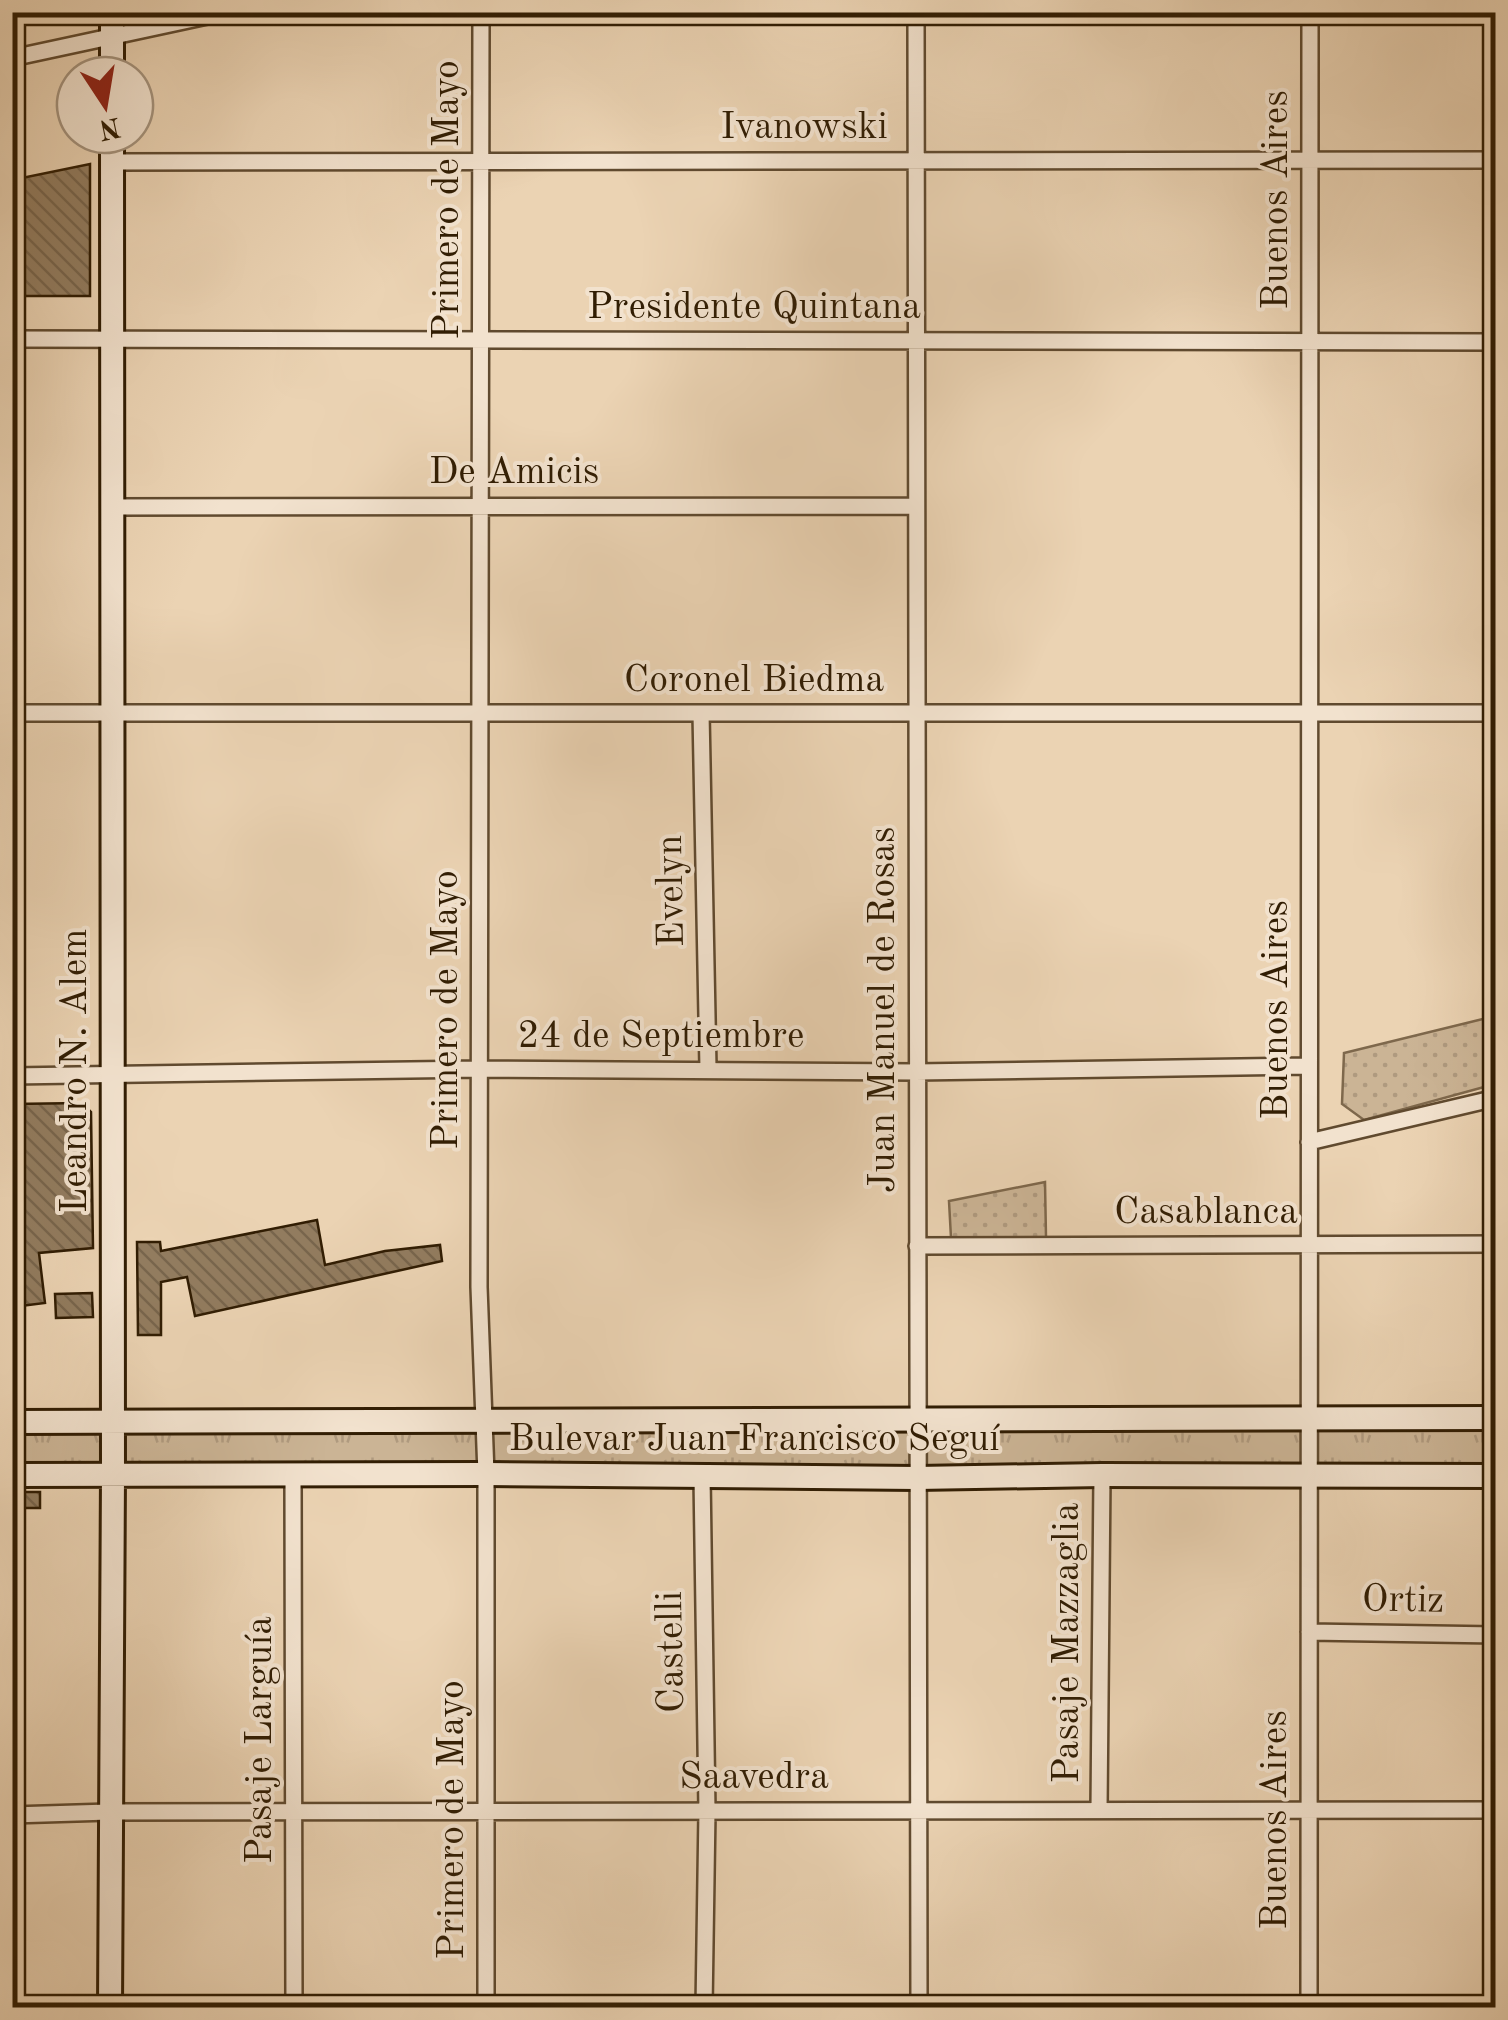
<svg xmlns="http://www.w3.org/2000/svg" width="1508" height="2020" font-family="'Old Standard TT',serif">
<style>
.grass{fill:url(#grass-tufts);stroke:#7e684c;stroke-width:2.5}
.park{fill:url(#park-dots);stroke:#7e684c;stroke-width:2.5}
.building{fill:url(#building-back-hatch);stroke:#311d03;stroke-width:2.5}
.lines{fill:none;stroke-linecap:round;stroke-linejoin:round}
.street-casing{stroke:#604a2f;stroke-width:20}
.secondary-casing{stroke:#311d03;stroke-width:28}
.street{stroke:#f2e2ce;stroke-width:15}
.secondary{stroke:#f2e2ce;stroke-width:22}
.labels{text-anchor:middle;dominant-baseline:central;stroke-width:8;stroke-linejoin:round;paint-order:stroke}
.street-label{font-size:38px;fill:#311d03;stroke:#f2e2ce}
</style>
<defs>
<pattern id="grass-tufts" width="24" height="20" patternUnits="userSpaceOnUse" patternTransform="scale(2.5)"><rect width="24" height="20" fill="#cbb495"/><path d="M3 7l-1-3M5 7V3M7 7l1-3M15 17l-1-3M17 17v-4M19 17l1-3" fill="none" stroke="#af9a7f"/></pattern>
<pattern id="park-dots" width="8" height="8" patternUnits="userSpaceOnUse" patternTransform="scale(2.5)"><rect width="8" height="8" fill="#cbb495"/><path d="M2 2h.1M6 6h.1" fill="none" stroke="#af9a7f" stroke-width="1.8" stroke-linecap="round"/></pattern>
<pattern id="building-back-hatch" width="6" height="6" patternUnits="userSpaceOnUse" patternTransform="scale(2.5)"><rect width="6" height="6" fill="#927c5f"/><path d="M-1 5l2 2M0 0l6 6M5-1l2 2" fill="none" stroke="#78654c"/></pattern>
</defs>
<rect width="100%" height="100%" fill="#ebd3b3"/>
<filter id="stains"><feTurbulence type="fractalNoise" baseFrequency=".002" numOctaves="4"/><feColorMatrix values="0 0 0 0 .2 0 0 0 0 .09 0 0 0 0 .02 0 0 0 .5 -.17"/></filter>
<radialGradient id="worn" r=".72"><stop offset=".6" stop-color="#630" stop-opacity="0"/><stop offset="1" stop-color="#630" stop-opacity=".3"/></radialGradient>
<path class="grass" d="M 1496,1418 L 1495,1476 L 13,1475 L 13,1422 Z"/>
<path class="park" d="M 1495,1016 L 1495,1084 L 1364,1120 L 1342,1104 L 1344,1053 Z
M 1045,1182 L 1046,1237 L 951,1238 L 949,1201 Z"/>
<path class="building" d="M 90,164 L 90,296 L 12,296 L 12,180 Z
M 82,1103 L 91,1112 L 93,1248 L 39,1253 L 45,1303 L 12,1307 L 12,1104 Z
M 317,1220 L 325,1265 L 385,1251 L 440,1245 L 442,1261 L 195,1316 L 187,1277 L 161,1282 L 161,1335 L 138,1335 L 137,1242 L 160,1242 L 161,1251 Z
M 92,1293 L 93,1317 L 56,1318 L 55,1294 Z
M 20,1492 L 40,1492 L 40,1508 L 20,1508 Z"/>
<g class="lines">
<defs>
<path id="street" d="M 481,12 L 479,1287 L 486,1474 L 486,2008
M 916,12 L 919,2008
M 12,58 L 226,12
M 112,162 L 1496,160
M 12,339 L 1496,342
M 111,507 L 916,506
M 12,713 L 1496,713
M 701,713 L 708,1068
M 12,1076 L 479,1069 L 916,1072 L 1309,1066
M 1309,1142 L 1496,1098
M 917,1246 L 1496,1244
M 293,1473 L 294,2008
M 702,1476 L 707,1811 L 704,2008
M 1309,1632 L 1496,1635
M 1099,1810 L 1102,1475
M 12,1815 L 109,1812 L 1496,1810
M 1309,2008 L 1310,12"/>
<path id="secondary" d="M 112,75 L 112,12
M 12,1422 L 1496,1418
M 12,1475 L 486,1474 L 917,1478 L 1102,1475 L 1496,1476
M 110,2008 L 113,1475 L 112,135"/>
</defs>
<use href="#street" class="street-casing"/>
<use href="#secondary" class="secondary-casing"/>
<use href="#street" class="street"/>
<use href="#secondary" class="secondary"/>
</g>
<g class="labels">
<g class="street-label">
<text x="804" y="128">Ivanowski</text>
<text transform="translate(448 200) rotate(-90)">Primero de Mayo</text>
<text transform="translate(1277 200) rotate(-90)">Buenos Aires</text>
<text x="754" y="308">Presidente Quintana</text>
<text x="514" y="473">De Amicis</text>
<text x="754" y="681">Coronel Biedma</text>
<text transform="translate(672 891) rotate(-91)">Evelyn</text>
<text transform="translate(447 1010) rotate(-90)">Primero de Mayo</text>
<text transform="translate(884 1010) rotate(-90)">Juan Manuel de Rosas</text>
<text transform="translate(1277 1010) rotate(-90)">Buenos Aires</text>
<text x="661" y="1037">24 de Septiembre</text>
<text transform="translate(76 1071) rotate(-90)">Leandro N. Alem</text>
<text x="1206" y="1213">Casablanca</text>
<text x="754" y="1440">Bulevar Juan Francisco Seguí</text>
<text transform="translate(1403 1601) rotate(1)">Ortiz</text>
<text transform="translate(1068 1643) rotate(-90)">Pasaje Mazzaglia</text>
<text transform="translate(672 1652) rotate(-91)">Castelli</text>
<text transform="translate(261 1740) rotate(-90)">Pasaje Larguía</text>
<text x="754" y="1778">Saavedra</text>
<text transform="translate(453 1820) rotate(-90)">Primero de Mayo</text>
<text transform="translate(1276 1820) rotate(-90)">Buenos Aires</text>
</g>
</g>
<rect width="1508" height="2020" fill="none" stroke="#ebd3b3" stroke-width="50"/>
<rect x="15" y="15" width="1478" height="1990" fill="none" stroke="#311d03" stroke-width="5"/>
<rect x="25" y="25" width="1458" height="1970" fill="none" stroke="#311d03" stroke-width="2.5"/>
<g transform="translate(105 105) rotate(168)"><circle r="48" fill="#f2e2ce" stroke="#a5937d" stroke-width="2.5"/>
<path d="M0-8L18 38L0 25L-18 38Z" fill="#8f2418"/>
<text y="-15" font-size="28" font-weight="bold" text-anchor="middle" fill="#311d03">N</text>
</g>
<rect width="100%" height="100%" filter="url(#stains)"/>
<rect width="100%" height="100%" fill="url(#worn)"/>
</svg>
